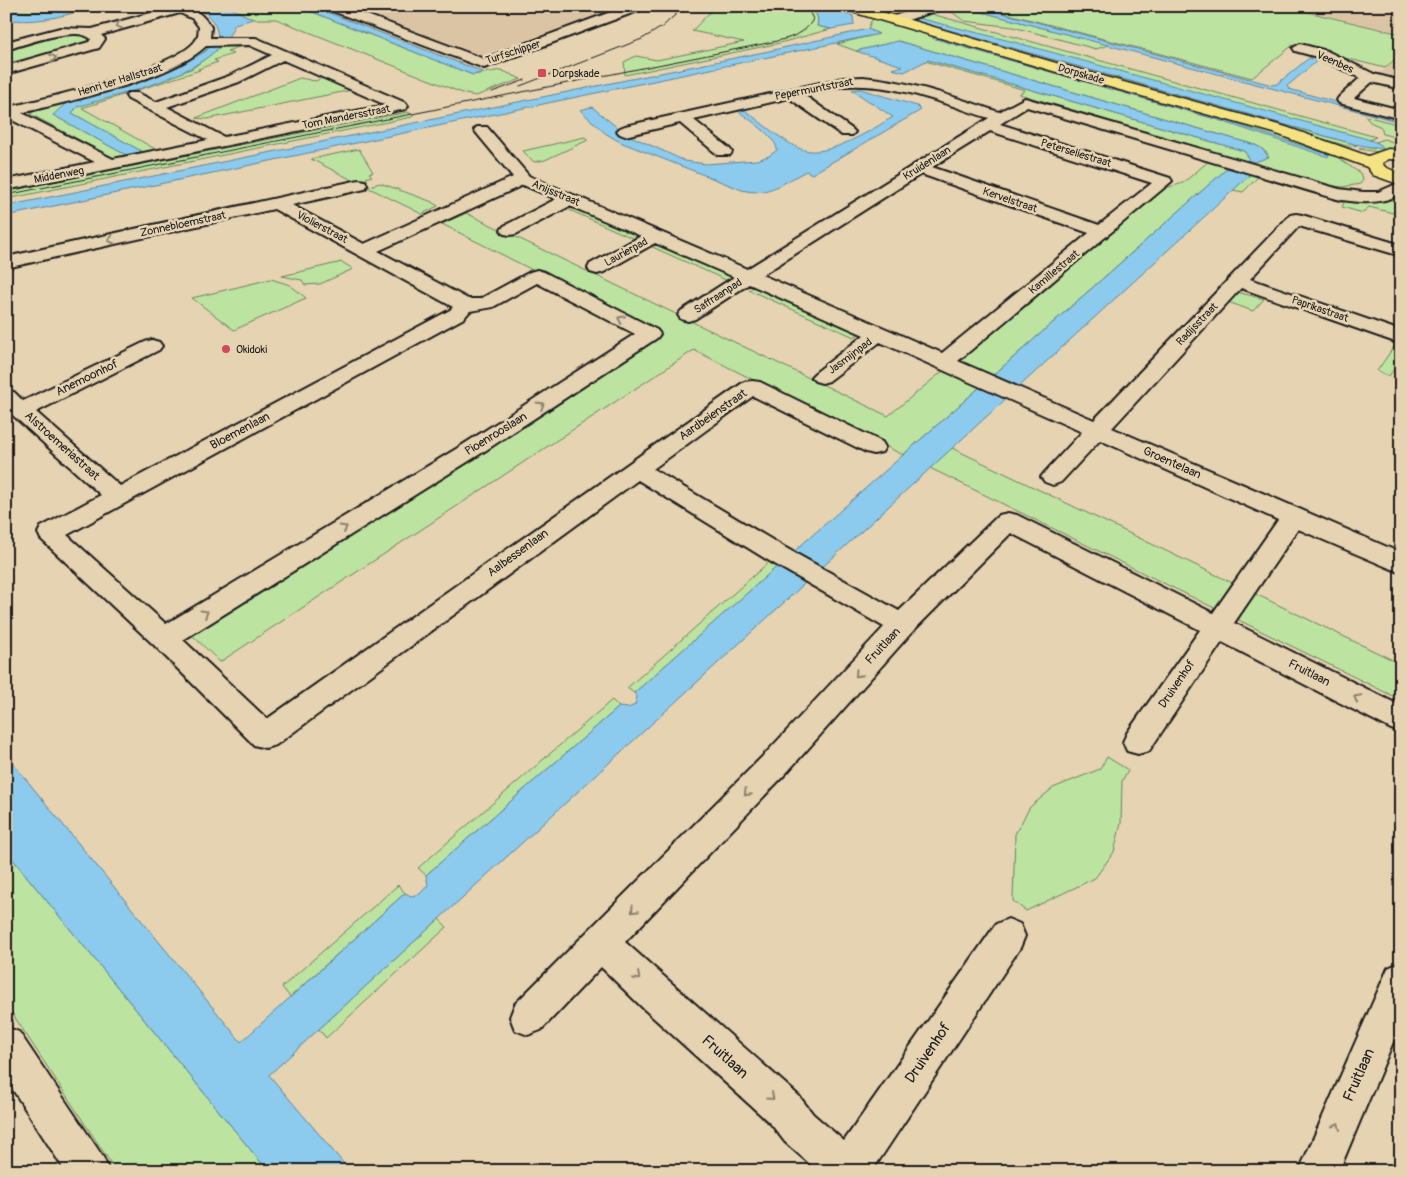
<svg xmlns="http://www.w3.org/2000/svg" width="1407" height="1177" font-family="Pangolin,sans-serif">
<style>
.built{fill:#dbc4a3}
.green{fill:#bce39f;stroke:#6c805e}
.water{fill:#8ccbed;stroke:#5f8599}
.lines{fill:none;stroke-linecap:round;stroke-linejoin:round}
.minor-casing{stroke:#1c1c1c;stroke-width:4}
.major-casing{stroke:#1c1c1c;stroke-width:3}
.minor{fill:#e5d3b1;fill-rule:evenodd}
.major{fill:#f4e382;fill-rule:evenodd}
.tram{stroke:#1c1c1c;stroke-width:1}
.oneway{stroke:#8b816e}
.poi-dot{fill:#d1495b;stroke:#e5d3b1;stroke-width:2}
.labels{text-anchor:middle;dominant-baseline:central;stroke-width:5;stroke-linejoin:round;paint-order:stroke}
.far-street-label{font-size:11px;fill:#1c1c1c;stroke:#e5d3b1}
.far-poi-label{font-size:11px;fill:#1c1c1c;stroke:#e5d3b1;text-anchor:start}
.street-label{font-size:12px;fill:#1c1c1c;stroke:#e5d3b1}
.near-street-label{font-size:15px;fill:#1c1c1c;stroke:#e5d3b1}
</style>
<rect width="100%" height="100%" fill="#e5d3b1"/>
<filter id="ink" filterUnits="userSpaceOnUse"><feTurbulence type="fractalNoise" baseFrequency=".02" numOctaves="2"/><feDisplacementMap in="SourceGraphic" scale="10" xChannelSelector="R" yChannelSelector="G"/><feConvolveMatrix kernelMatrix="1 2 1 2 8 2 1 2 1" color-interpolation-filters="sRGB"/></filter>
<g filter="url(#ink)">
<path class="built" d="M 311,6 L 646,6 L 483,72 Z
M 1286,6 L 1401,6 L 1401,33 Z
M 1401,55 L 1401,80 L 1379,75 Z"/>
<path class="green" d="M 6,6 L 73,6 C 46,13 34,15 6,9 Z
M 227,6 L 297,6 L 473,75 L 501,70 L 521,79 L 476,96 L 465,94 L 276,19 L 253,19 Z
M 675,6 L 807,6 C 815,11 820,16 817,26 L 831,29 L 780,43 L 625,75 L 624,62 L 636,56 L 657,60 L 744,42 L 692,31 L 711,11 L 670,8 Z
M 985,6 L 1282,6 L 1401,34 L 1401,54 L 1385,68 L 1293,45 L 1252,78 L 982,7 Z
M 965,9 L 982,12 L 1109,45 L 1096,49 L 1013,27 L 964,21 L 949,10 Z
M 928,13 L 1376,137 L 1369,140 L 913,17 Z
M 910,18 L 915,22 L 1357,145 L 1351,147 L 913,23 L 909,20 Z
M 874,19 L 1185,106 L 1343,154 L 1342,161 L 1360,173 L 1363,180 L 1360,184 L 1343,187 L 1326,185 L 1019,94 L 1025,90 L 925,61 L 928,60 L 1244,151 L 1249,158 L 1248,160 C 1256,162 1262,161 1268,154 L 1261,148 L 1255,145 L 898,41 L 856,51 L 837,44 L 878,34 L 868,29 L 871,21 Z
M 78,33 L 91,39 L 92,41 L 6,67 L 6,50 L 56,35 Z
M 247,44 L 227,51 L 233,54 L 214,60 L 218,62 L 198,69 L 200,70 L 82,108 L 157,150 L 143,152 L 72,113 L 77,107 L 168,78 L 193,68 L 223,45 Z
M 205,45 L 211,45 C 191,71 88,102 53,115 L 126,155 L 114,158 L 30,114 L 33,112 L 28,109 L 146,76 Z
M 300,78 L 315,81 L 323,78 L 352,90 L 207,119 L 196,118 Z
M 408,112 L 413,115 L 412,117 L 6,199 L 6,191 Z
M 1365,116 L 1401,125 L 1401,139 L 1383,134 L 1381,127 L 1370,122 Z
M 585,137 L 588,140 L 545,160 L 534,162 L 523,151 Z
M 1384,139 L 1401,145 L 1401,151 L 1378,152 L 1359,149 L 1364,147 L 1374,149 L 1378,143 L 1376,142 Z
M 359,149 L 373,172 L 369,173 L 372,176 L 366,178 L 368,180 L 358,183 L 311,159 Z
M 1210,160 L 1230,166 L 903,455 L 694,350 L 220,662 L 189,632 L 660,335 L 442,224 L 466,213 L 888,416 L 1166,188 L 1183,183 Z
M 1252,173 L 1361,202 C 1376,203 1388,201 1401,192 L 1401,215 L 1369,207 L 1363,213 L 1342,207 L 1344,203 L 1258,177 L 1243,192 L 1233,190 Z
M 380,183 L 430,201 L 438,206 L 422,214 L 367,187 Z
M 572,204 L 645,236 L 637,240 L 565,208 Z
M 656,241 L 734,277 L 728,281 L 648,245 Z
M 342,262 L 353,269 L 320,284 L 305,285 L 302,280 L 282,276 Z
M 271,279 L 290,285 L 306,298 L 234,330 L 192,298 Z
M 755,285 L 861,333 L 854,337 L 749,290 Z
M 1237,292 L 1264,299 L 1253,311 L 1228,302 Z
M 1393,348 L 1401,350 L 1401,359 L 1389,376 L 1377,371 Z
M 952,448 L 1401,664 L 1401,700 L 930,468 Z
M 769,562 L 777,567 L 634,693 L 627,688 Z
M 612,700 L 619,707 L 426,875 L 418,868 Z
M 1107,757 L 1128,770 L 1122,781 L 1121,823 L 1114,852 L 1095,878 L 1026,911 L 1013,901 L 1015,834 L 1030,807 L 1053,788 L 1100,769 Z
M 6,851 L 268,1171 L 116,1171 L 6,1004 Z
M 398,885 L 405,893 L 290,997 L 282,987 Z
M 439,919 L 447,927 L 326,1038 L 319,1029 Z"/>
<path class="water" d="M 73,6 L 99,6 C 69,14 37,25 6,19 L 6,9 C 34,15 46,13 73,6 Z
M 192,6 L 227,6 L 253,19 L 235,24 C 215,75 125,92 77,107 L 72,113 L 143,152 L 126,155 L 53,115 L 65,104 L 155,77 L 180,66 L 206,51 L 218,36 C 216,21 207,12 192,6 Z
M 297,6 L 311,6 L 483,72 L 473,75 Z
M 807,6 L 819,6 L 853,16 L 854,25 L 831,29 L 817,26 C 820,16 815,11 807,6 Z
M 953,6 L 976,6 L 1272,85 L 1277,84 L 1309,58 L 1317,61 L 1287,86 L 1289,89 L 1400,120 L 1396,121 L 982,12 L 965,9 L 949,10 L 947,8 Z
M 918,18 L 1018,43 L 1367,139 L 1378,143 L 1383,148 L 1382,149 L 1354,144 L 913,20 Z
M 868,29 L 879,34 L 6,216 L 6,206 L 769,51 Z
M 934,37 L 1220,119 L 1330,155 L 1328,157 L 1218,120 L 932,38 Z
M 898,41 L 1255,145 L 1261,148 L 1269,157 L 1255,162 L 1247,160 L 1249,158 L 1244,151 L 928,60 L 904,72 L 892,69 L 902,66 L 856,51 Z
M 860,89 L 917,106 L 921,110 L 812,174 L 806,171 C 785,182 767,197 742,190 L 620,142 L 605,133 L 580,110 L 592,107 L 624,133 L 685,161 L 706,164 L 757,160 L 769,156 L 777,150 C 777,137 748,119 737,110 L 743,109 C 757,119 788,146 804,150 C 830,157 871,130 893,117 L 852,90 Z
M 1230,166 L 1252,173 L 269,1075 L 350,1171 L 268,1171 L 6,851 L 6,755 L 241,1042 L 405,893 L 411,896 L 420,894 L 428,885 L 426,875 L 619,707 L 628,708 L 635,705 L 637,697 L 634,693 Z"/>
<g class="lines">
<defs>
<path id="minor" d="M 168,6 C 190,6 199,9 211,27 L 210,38 L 256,38 L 406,103 L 408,106 L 406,109 L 401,110 L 6,190 L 6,180 L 95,162 L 6,117 L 6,107 L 9,107 C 43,99 184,67 197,38 C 199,35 198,31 199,27 L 193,19 L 180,13 L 101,35 L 105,39 L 99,48 L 6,74 L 6,66 L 89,42 L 91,39 C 76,25 24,45 6,50 L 6,42 L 60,28 L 92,29 L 169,8 ZM 249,45 L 272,55 L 229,76 L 156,102 L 138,93 L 128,93 L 126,96 L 128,99 L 208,140 L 113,159 L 22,113 C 72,100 168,81 206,46 ZM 283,60 L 386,105 L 224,137 L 167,107 L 239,82 Z
M 325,6 L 343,6 L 484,59 L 627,6 L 645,6 L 643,9 L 484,68 L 327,9 Z
M 924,6 L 943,6 L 941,9 L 899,23 L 891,23 L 889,20 L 891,17 Z
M 1300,44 L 1327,51 L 1374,74 L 1401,81 L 1401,89 L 1372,82 L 1354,98 L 1401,110 L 1401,119 L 1339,103 L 1337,100 L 1339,97 L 1360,78 L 1317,57 L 1295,51 L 1293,48 Z
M 863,77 C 910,81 954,97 999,112 L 1025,98 L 1339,189 L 1363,192 L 1378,192 L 1401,182 L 1401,194 C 1380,205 1359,203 1337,199 L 1027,107 L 1000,124 L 1170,178 L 1172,181 L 958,361 L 1094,420 L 1290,215 L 1296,214 L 1302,215 L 1401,245 L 1401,256 L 1299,226 L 1250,279 L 1401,331 L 1401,344 L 1241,288 L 1112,428 L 1401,553 L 1401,573 L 1298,529 L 1234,623 L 1401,706 L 1401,732 L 1391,729 L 1222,642 L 1149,751 L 1138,754 L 1127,751 L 1123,742 L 1127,733 L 1200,630 L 1011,533 L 912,632 L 789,770 L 625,942 L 799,1096 L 813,1114 L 844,1141 L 996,924 L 1008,919 L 1020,924 L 1025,936 L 1020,948 L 872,1171 L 818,1171 L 785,1142 L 771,1124 L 645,1010 L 601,967 L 541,1030 L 528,1035 L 515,1030 L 510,1017 L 515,1004 L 767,752 L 884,627 L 766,559 L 638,480 L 276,745 L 265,748 L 254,745 L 154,645 L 41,539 L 38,533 L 41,527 L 101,495 L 6,409 L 6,391 L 14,392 L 23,401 L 145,342 L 152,340 L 159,342 L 162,346 L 159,350 L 36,412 L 120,486 L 450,310 L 453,307 L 274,209 L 6,268 L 6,257 L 359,180 L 365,181 L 367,185 L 365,189 L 292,205 L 364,244 L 513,177 L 474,130 L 477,127 L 487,127 L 529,176 L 747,269 L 989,118 C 942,103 895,83 846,86 C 832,87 817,92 804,95 L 852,129 L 855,132 L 852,135 L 842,135 L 789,98 L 694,120 L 730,149 L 732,152 L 730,155 L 718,155 L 680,123 L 625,136 L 620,134 L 617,131 L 620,128 L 625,126 L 843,78 ZM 990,131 L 1152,183 L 1099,225 L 932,167 ZM 921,174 L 1089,233 L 942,353 L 762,275 ZM 523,185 L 556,199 L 504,226 L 501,230 L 504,234 L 510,235 L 516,234 L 570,206 L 641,236 L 590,264 L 588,268 L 590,272 L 597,274 L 604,272 L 655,243 L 734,277 L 681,311 L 678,315 L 681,319 L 688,321 L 695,319 L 749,284 L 864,335 L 815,373 L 811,377 L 815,381 L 822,383 L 829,381 L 880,342 L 1082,432 L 1045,472 L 1041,477 L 1045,482 L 1053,485 L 1061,482 L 1100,440 L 1278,520 L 1213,613 L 1017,515 L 1008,513 L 999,515 L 899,611 L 784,547 L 653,469 L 753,396 L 866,452 L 874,454 L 882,452 L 885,447 L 882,442 L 760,382 L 752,381 L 744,382 L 267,719 L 183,640 L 477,456 L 657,338 L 660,334 L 657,330 L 544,272 L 537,270 L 530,272 L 480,299 L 468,299 L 378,251 ZM 537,283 L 635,334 L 461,446 L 166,624 L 67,535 L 464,318 L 470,311 L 493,307 Z
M 1401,962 L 1401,1023 L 1339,1171 L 1299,1171 L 1388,968 Z
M 6,1027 L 19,1032 L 103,1157 L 109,1171 L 65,1171 L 6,1079 Z"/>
<path id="major" d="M 841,6 L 862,6 L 1080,70 L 1286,127 L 1368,156 L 1388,149 L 1401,150 L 1401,160 L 1389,159 L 1382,163 L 1385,167 L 1401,174 L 1401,185 L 1373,175 L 1367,167 L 1274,133 L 1070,76 L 842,9 Z"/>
</defs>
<use href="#minor" class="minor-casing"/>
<use href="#major" class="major-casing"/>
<use href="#minor" class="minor"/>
<use href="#major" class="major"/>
<path class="tram" d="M 520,86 L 642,39 L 662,27 L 685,6
M 492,92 L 525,80
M 6,195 L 773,42 C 789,38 805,35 813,19 L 810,13 L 800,6"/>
</g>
<defs><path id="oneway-chevron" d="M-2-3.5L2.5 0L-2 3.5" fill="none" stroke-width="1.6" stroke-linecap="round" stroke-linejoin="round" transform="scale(1.25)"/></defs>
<g class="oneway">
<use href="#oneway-chevron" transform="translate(119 25) rotate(165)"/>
<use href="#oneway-chevron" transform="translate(53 58) rotate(-15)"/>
<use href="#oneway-chevron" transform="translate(111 240) rotate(167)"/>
<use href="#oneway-chevron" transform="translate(621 319) rotate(-153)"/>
<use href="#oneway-chevron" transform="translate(541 405) rotate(-33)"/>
<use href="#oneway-chevron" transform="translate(344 528) rotate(-31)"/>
<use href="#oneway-chevron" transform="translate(205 613) rotate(-31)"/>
<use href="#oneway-chevron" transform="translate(858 674) rotate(133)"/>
<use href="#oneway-chevron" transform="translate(1357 698) rotate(-153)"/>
<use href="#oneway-chevron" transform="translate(747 793) rotate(134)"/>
<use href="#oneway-chevron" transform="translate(634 910) rotate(134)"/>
<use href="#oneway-chevron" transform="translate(637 977) rotate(43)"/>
<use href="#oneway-chevron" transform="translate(771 1097) rotate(42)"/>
<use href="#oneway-chevron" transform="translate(1337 1126) rotate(-66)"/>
</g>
</g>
<g class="poi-dot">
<rect x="537" y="68" width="10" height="10" rx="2.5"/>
<circle cx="226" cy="349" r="5"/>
</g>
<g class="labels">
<g class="far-street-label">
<text transform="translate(513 52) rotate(-18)">Turfschipper</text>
<text transform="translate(1335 62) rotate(24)">Veenbes</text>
<text transform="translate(1081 74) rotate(16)">Dorpskade</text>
<text transform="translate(120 80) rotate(-17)">Henri ter Hallstraat</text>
<text transform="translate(814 89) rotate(-11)">Pepermuntstraat</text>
<text transform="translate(346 117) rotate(-11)">Tom Mandersstraat</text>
<text transform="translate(1076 153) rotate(17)">Peterseliestraat</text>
<text transform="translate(927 163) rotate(-32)">Kruidenlaan</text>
<text transform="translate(59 175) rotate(-11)">Middenweg</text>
<text transform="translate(556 193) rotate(23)">Anijsstraat</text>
<text transform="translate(1010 200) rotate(19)">Kervelstraat</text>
<text transform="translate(183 224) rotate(-12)">Zonnebloemstraat</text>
<text transform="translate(322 227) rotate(28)">Violierstraat</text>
<text transform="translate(626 252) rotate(-29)">Laurierpad</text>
<text transform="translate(1054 272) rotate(-40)">Kamillestraat</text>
<text transform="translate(718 296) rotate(-33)">Saffraanpad</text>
<text transform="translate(1320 309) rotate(19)">Paprikastraat</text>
<text transform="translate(1197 324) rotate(-46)">Radijsstraat</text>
<text transform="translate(850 356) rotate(-37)">Jasmijnpad</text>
</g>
<g class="far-poi-label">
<text x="552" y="73">Dorpskade</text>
<text x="236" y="349">Okidoki</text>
</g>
<g class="street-label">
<text transform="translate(87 378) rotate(-26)">Anemoonhof</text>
<text transform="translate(713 415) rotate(-35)">Aardbeienstraat</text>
<text transform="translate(240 431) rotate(-28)">Bloemenlaan</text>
<text transform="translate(496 434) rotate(-32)">Pioenrooslaan</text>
<text transform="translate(62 446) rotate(42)">Alstroemeriastraat</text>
<text transform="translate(1172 463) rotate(24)">Groentelaan</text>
<text transform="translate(518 553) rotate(-36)">Aalbessenlaan</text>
<text transform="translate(883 646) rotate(-47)">Fruitlaan</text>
<text transform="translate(1309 673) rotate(27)">Fruitlaan</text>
<text transform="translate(1177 684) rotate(-56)">Druivenhof</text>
</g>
<g class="near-street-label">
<text transform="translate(928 1053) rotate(-56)">Druivenhof</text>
<text transform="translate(725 1057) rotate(42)">Fruitlaan</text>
<text transform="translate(1359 1075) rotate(-66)">Fruitlaan</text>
</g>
</g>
<rect width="1407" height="1177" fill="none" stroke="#e5d3b1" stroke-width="25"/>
<rect x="12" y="12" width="1382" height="1152" fill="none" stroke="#1c1c1c" stroke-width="2" filter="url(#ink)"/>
</svg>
